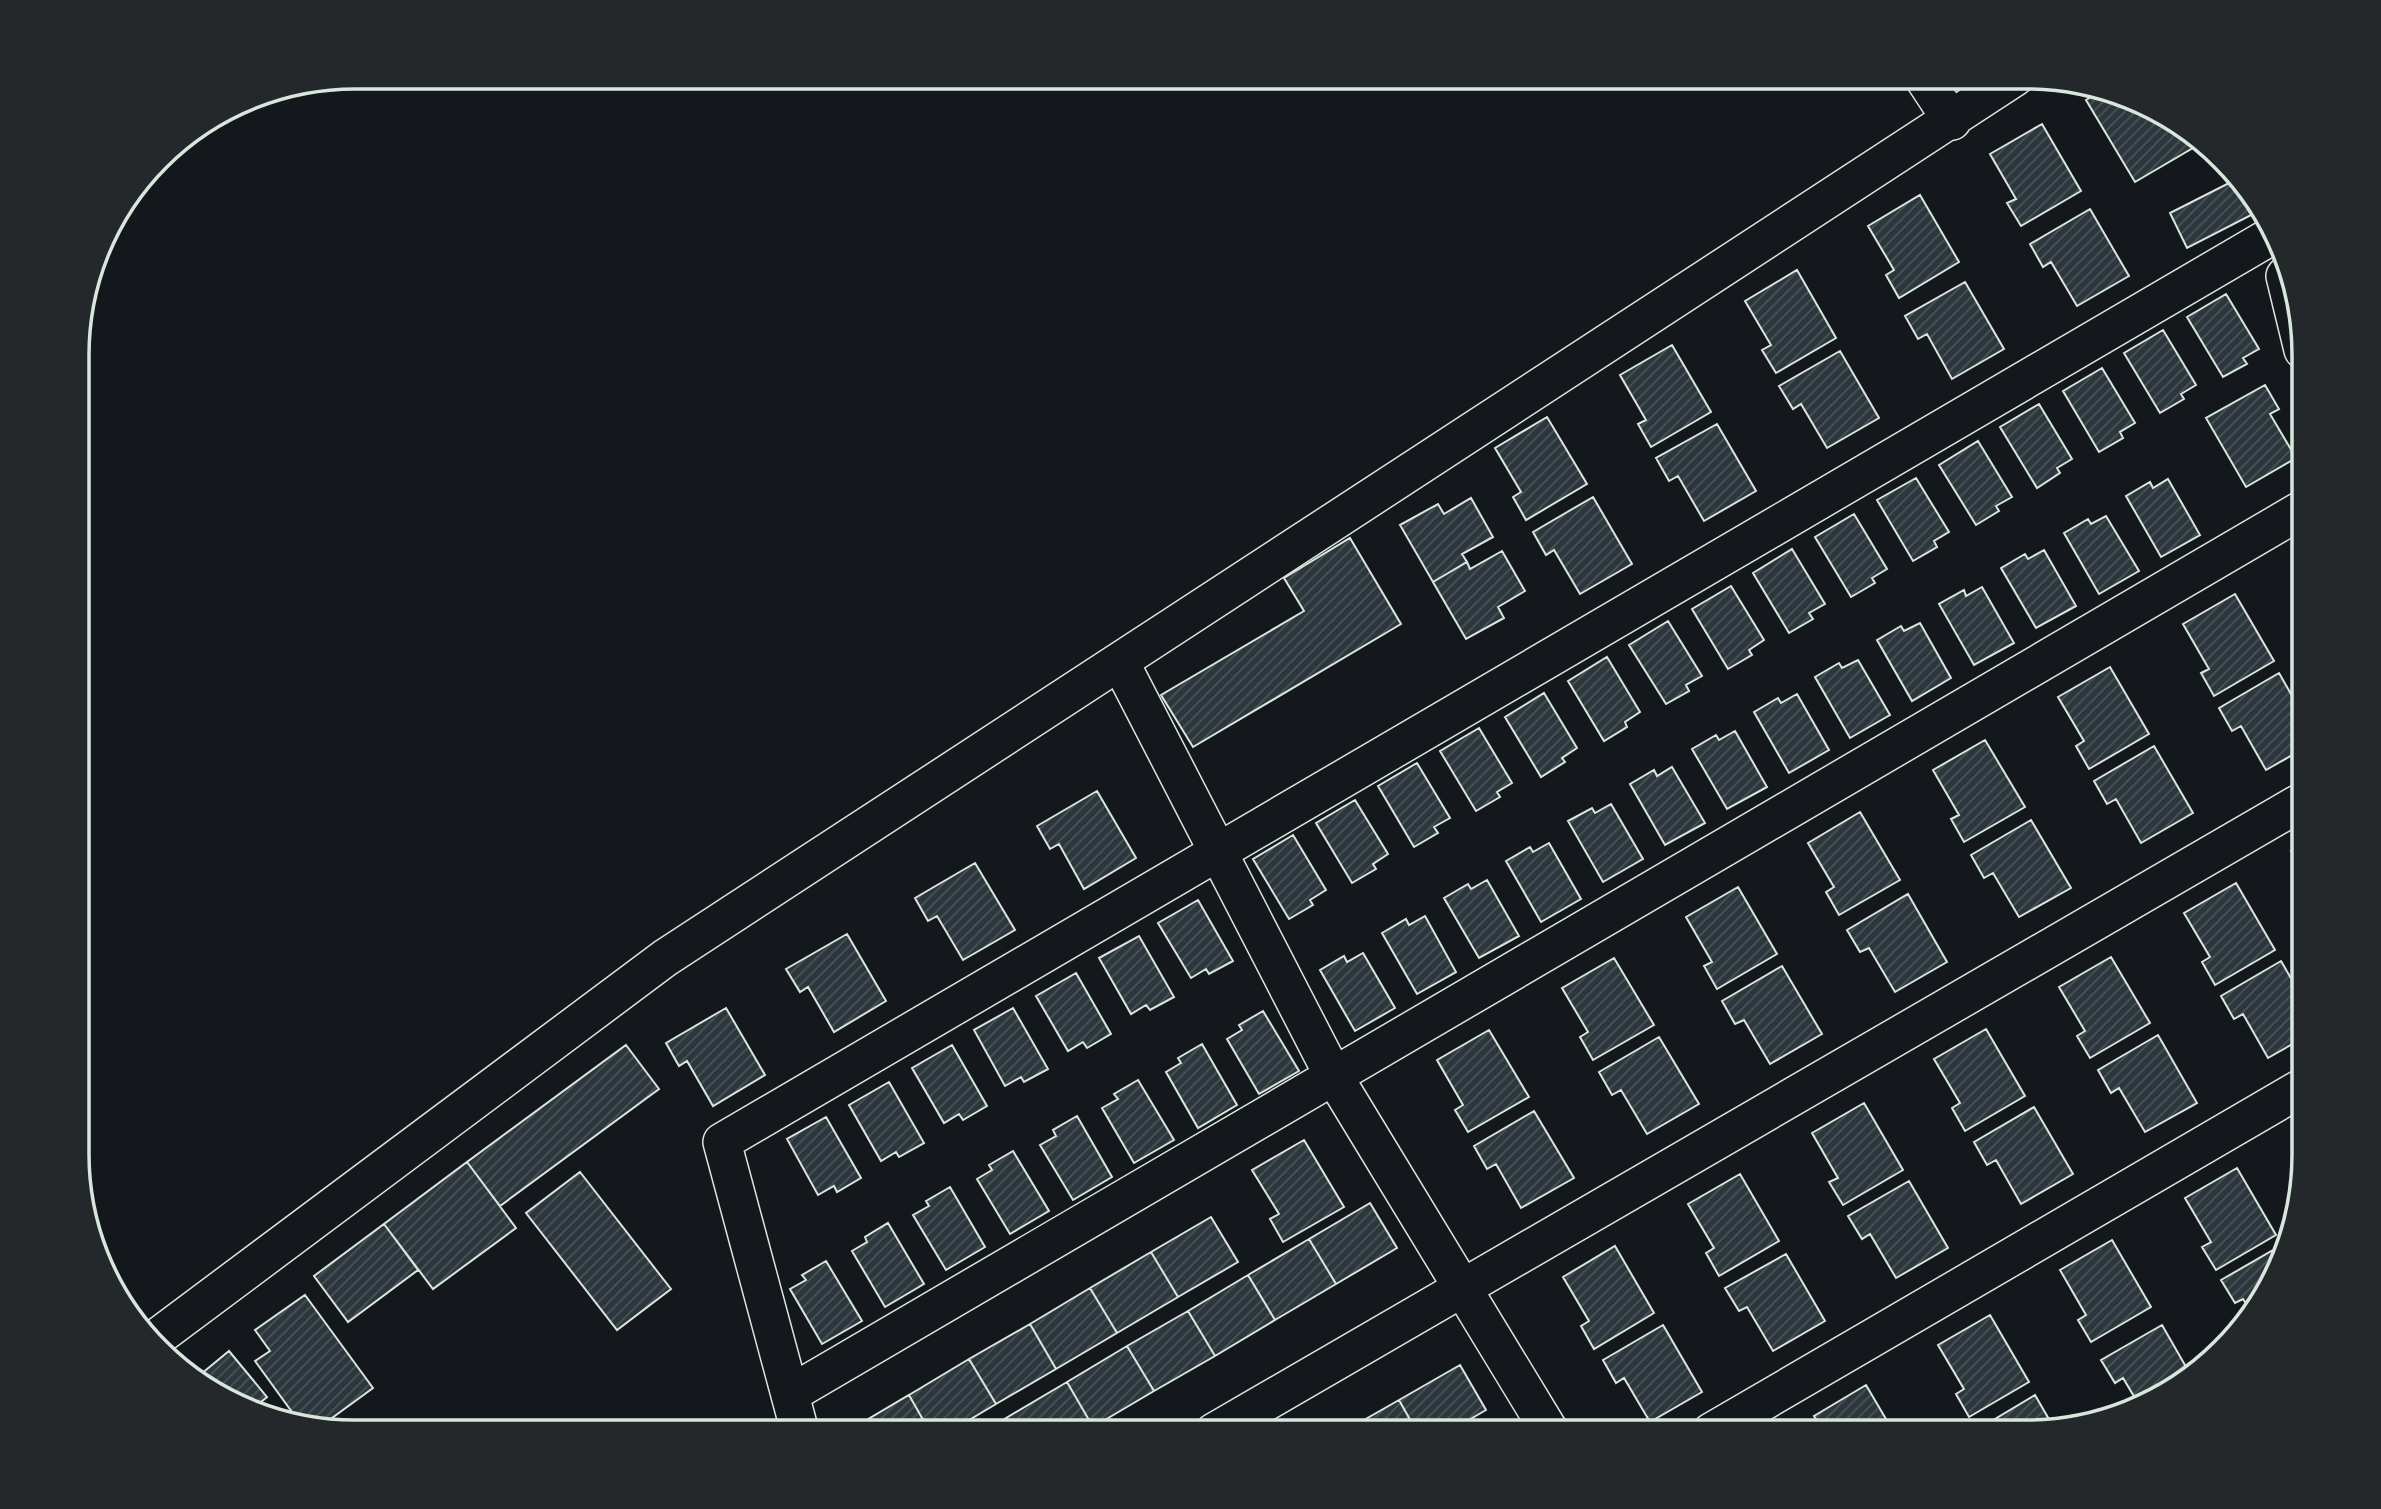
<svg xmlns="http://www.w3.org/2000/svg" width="2381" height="1509" font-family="Mulish,sans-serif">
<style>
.building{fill:url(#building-hatch);stroke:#d8e6dc;stroke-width:2}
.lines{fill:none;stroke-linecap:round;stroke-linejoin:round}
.minor-casing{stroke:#d8e6dc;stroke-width:40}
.minor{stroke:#14181c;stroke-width:37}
.rim{fill:none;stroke:#d8e6dc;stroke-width:3.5}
</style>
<defs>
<pattern id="building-hatch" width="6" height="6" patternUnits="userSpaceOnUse" patternTransform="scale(1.75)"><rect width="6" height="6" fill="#2c363c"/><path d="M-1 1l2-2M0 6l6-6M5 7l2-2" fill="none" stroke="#4a5358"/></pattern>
</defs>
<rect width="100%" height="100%" fill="#14181c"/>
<path class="building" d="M 2103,90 L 2115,92 L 2180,124 L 2198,145 L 2135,182 L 2086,100 Z
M 2042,124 L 2081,191 L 2021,226 L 2007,203 L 2016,199 L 1990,154 Z
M 2233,181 L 2261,210 L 2187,248 L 2170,213 Z
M 1920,195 L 1959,262 L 1899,298 L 1886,275 L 1894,270 L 1868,226 Z
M 2090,209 L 2129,276 L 2077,306 L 2051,262 L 2043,267 L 2030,244 Z
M 1797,270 L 1836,338 L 1776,373 L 1762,350 L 1771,345 L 1745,301 Z
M 1965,282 L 2004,349 L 1952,379 L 1927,334 L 1918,339 L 1905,316 Z
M 2226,294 L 2259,349 L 2243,358 L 2247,364 L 2223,377 L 2187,317 Z
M 2163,330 L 2196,385 L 2181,394 L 2184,399 L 2160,413 L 2124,353 Z
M 1672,345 L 1711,412 L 1651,447 L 1638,424 L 1646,420 L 1620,375 Z
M 1840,351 L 1879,418 L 1827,448 L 1801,404 L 1793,409 L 1779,386 Z
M 2102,368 L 2135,423 L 2120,432 L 2123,438 L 2099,452 L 2063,391 Z
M 2265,385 L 2279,409 L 2270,414 L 2296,458 L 2246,487 L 2206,418 Z
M 2039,404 L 2072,459 L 2057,468 L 2060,473 L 2037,488 L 2000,427 Z
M 1547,417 L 1587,484 L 1526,520 L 1513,497 L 1521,492 L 1495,448 Z
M 1717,424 L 1756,491 L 1704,521 L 1678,476 L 1669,481 L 1656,458 Z
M 1978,441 L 2012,497 L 1996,506 L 1999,511 L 1976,525 L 1939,465 Z
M 1916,478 L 1949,532 L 1934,541 L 1937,547 L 1913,561 L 1877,500 Z
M 2168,479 L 2200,535 L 2161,557 L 2126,496 L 2150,482 L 2153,488 Z
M 1593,497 L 1632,564 L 1580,594 L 1554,550 L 1546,555 L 1533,532 Z
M 1471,498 L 1493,537 L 1462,554 L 1467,562 L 1433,582 L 1400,525 L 1438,504 L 1444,514 Z
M 1854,514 L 1887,569 L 1872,578 L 1875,583 L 1851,597 L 1815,537 Z
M 2106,516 L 2139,571 L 2099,594 L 2064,533 L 2088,519 L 2091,524 Z
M 1350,538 L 1401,624 L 1193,747 L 1161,695 L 1304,611 L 1284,578 Z
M 1792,549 L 1825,604 L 1809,613 L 1813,619 L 1789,633 L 1753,573 Z
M 2044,550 L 2076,606 L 2036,628 L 2001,568 L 2025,554 L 2028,559 Z
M 1502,551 L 1525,591 L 1498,607 L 1504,618 L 1466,639 L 1433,582 L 1467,562 L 1470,569 Z
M 1731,586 L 1764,640 L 1749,650 L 1752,655 L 1728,669 L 1692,609 Z
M 1982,587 L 2014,643 L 1974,665 L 1939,604 L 1964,590 L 1966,596 Z
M 2235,594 L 2274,661 L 2214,696 L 2201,673 L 2209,669 L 2183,624 Z
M 1668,621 L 1702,676 L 1686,685 L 1689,691 L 1666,704 L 1629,645 Z
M 1920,623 L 1951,678 L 1912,701 L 1877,640 L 1901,626 L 1904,631 Z
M 1607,657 L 1640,712 L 1625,722 L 1627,727 L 1604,741 L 1568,681 Z
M 1858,660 L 1890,715 L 1850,738 L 1815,677 L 1839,663 L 1842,668 Z
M 2110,667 L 2149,734 L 2089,769 L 2076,746 L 2084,741 L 2058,697 Z
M 2279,673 L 2303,715 L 2303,749 L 2266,770 L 2241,726 L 2232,731 L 2219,708 Z
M 1544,693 L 1577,748 L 1562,758 L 1565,762 L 1541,777 L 1505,717 Z
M 1797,694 L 1829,750 L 1789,773 L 1754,712 L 1778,698 L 1781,703 Z
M 1479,728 L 1512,783 L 1497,792 L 1500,797 L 1476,811 L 1440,751 Z
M 1735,731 L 1767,787 L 1727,809 L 1692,749 L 1716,735 L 1719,740 Z
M 1985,740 L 2025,807 L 1964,842 L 1951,819 L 1959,815 L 1933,770 Z
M 2154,746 L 2193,813 L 2141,843 L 2116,799 L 2107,804 L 2094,781 Z
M 1417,763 L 1450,818 L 1434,827 L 1438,833 L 1414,847 L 1378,786 Z
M 1672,767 L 1705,823 L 1665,845 L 1630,784 L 1654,770 L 1657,776 Z
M 1097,791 L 1136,858 L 1084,889 L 1059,844 L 1050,849 L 1037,826 Z
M 1355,800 L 1388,854 L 1373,864 L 1376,869 L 1352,883 L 1316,823 Z
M 1611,804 L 1643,859 L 1603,882 L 1568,821 L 1592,808 L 1595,813 Z
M 1860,812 L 1900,880 L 1839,915 L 1826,892 L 1834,887 L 1808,843 Z
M 2031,820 L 2071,888 L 2019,917 L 1993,873 L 1984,878 L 1971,855 Z
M 1293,835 L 1326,890 L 1310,900 L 1313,905 L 1289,919 L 1253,859 Z
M 1549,843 L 1581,899 L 1541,922 L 1506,861 L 1530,847 L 1533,852 Z
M 2303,844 L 2303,873 L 2291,851 Z
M 975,863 L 1015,930 L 963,960 L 937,916 L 928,921 L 915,898 Z
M 1487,880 L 1519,936 L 1479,958 L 1444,898 L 1468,884 L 1471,889 Z
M 2236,883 L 2275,950 L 2215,985 L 2202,962 L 2210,957 L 2184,913 Z
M 1738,887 L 1777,954 L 1717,989 L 1704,966 L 1712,962 L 1686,917 Z
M 1908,894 L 1947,962 L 1895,992 L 1869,948 L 1860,952 L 1847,930 Z
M 1198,900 L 1233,961 L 1209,974 L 1206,969 L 1191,978 L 1158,923 Z
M 1425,916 L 1456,972 L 1417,994 L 1382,933 L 1406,919 L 1409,925 Z
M 847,934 L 886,1001 L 834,1032 L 808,987 L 800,992 L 786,969 Z
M 1139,936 L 1174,997 L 1150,1010 L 1146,1005 L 1131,1014 L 1099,958 Z
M 1363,953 L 1395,1008 L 1355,1031 L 1320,970 L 1344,956 L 1347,962 Z
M 2111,957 L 2150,1023 L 2090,1058 L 2077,1036 L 2085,1031 L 2059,987 Z
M 1614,958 L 1654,1025 L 1593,1060 L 1580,1037 L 1588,1032 L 1562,988 Z
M 2281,961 L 2303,999 L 2303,1038 L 2268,1058 L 2243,1014 L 2234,1019 L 2221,996 Z
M 1782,966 L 1822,1034 L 1770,1064 L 1744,1020 L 1735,1024 L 1722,1001 Z
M 1076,973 L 1111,1034 L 1087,1048 L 1083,1042 L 1068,1051 L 1036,996 Z
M 726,1008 L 765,1075 L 713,1106 L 687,1061 L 679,1066 L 666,1043 Z
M 1013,1008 L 1048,1069 L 1024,1082 L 1021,1077 L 1005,1086 L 974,1030 Z
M 1263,1011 L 1299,1071 L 1259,1094 L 1227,1039 L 1242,1030 L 1239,1025 Z
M 1986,1029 L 2025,1096 L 1965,1131 L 1952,1108 L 1960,1103 L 1934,1059 Z
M 1489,1030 L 1529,1097 L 1468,1132 L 1455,1110 L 1463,1105 L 1437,1060 Z
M 2158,1035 L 2197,1103 L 2145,1132 L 2119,1088 L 2111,1093 L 2098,1070 Z
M 1659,1037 L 1699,1104 L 1647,1134 L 1621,1090 L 1612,1095 L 1599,1072 Z
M 1202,1044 L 1237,1105 L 1198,1128 L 1166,1072 L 1181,1063 L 1178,1058 Z
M 626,1045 L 659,1089 L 500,1206 L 467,1162 Z
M 952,1045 L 987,1106 L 963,1120 L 959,1114 L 944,1123 L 912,1068 Z
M 1138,1080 L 1174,1140 L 1134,1163 L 1102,1108 L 1118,1099 L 1114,1094 Z
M 889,1082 L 924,1143 L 899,1157 L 896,1152 L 881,1161 L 849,1105 Z
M 1864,1103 L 1903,1170 L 1843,1205 L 1829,1182 L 1838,1178 L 1812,1133 Z
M 2034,1107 L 2073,1174 L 2021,1204 L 1996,1160 L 1987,1165 L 1974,1142 Z
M 1534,1111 L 1574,1178 L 1521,1208 L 1496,1164 L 1487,1169 L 1474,1146 Z
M 1077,1116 L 1112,1177 L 1073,1200 L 1040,1145 L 1056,1136 L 1053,1130 Z
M 826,1117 L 861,1178 L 837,1192 L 834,1186 L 818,1195 L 787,1139 Z
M 1304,1140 L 1344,1207 L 1283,1242 L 1270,1219 L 1279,1214 L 1252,1170 Z
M 1013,1151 L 1049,1211 L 1010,1234 L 977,1179 L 992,1170 L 989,1165 Z
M 467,1162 L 516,1228 L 433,1289 L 384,1224 Z
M 2237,1168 L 2276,1235 L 2216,1270 L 2202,1247 L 2211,1242 L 2185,1198 Z
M 580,1172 L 671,1289 L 617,1330 L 526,1213 Z
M 1740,1174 L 1779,1241 L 1719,1276 L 1706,1253 L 1714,1248 L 1688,1204 Z
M 1909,1181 L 1948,1248 L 1896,1278 L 1870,1234 L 1862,1239 L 1848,1216 Z
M 950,1187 L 985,1247 L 946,1270 L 913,1215 L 929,1206 L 926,1201 Z
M 1370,1203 L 1397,1248 L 1336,1284 L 1309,1239 Z
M 1211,1217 L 1238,1262 L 1178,1297 L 1151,1252 Z
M 888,1223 L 924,1284 L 885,1307 L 852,1251 L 867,1242 L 865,1237 Z
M 384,1224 L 418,1270 L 348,1322 L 314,1276 Z
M 1309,1239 L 1336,1284 L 1275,1320 L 1248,1275 Z
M 2112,1240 L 2151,1307 L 2091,1342 L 2078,1320 L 2086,1315 L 2060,1270 Z
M 2282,1245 L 2285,1251 L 2257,1308 L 2252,1313 L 2243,1299 L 2235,1303 L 2221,1280 Z
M 1615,1246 L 1654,1313 L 1594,1349 L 1581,1326 L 1589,1321 L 1563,1277 Z
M 1151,1252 L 1178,1297 L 1117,1333 L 1090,1288 Z
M 1786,1254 L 1825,1321 L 1773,1351 L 1747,1307 L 1739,1311 L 1725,1288 Z
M 826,1261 L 862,1321 L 822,1344 L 790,1289 L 806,1280 L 802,1275 Z
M 1248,1275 L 1275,1320 L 1215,1356 L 1188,1311 Z
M 1090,1288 L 1117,1333 L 1056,1369 L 1030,1324 Z
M 305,1295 L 373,1388 L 321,1426 L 300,1423 L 255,1361 L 270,1351 L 255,1330 Z
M 1188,1311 L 1215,1356 L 1154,1391 L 1127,1346 Z
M 1990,1315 L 2029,1382 L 1969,1417 L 1956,1394 L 1964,1389 L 1938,1345 Z
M 1030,1324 L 1056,1369 L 996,1404 L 969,1359 Z
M 1663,1325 L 1702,1392 L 1650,1422 L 1624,1378 L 1616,1383 L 1603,1360 Z
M 2162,1325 L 2189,1372 L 2165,1395 L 2138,1403 L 2123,1378 L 2115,1383 L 2101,1360 Z
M 1127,1346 L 1154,1391 L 1093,1427 L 1067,1382 Z
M 229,1351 L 267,1397 L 251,1410 L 201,1385 L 195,1379 Z
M 969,1359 L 996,1404 L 949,1432 L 930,1432 L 909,1395 Z
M 1460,1365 L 1486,1410 L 1448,1432 L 1417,1432 L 1399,1400 Z
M 1067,1382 L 1093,1427 L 1086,1432 L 1014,1432 L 1006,1418 Z
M 1866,1385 L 1893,1431 L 1823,1431 L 1814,1416 Z
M 909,1395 L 930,1432 L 848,1431 Z
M 2035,1395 L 2054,1428 L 2043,1431 L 1975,1431 Z
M 1399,1400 L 1417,1432 L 1343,1432 Z
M 1006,1418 L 1014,1432 L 982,1432 Z"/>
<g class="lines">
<defs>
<path id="minor" d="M 1923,77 L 1952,121
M 2285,276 L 2303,350
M 1120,662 L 1333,1075 L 1550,1432
M 155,1339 L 665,958 L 2015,77
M 790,1394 L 2303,509
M 800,1432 L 722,1142 L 2273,235
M 1214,1432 L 2303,801
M 1711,1432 L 2303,1087"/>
</defs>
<use href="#minor" class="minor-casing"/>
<use href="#minor" class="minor"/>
</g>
<path d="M0 0H2381V1509H0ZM355 89H2026A266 266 0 0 1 2292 355V1154A266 266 0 0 1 2026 1420H355A266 266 0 0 1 89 1154V355A266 266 0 0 1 355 89Z" fill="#24282b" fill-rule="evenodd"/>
<path class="rim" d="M355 89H2026A266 266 0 0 1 2292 355V1154A266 266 0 0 1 2026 1420H355A266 266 0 0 1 89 1154V355A266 266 0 0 1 355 89Z"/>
</svg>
